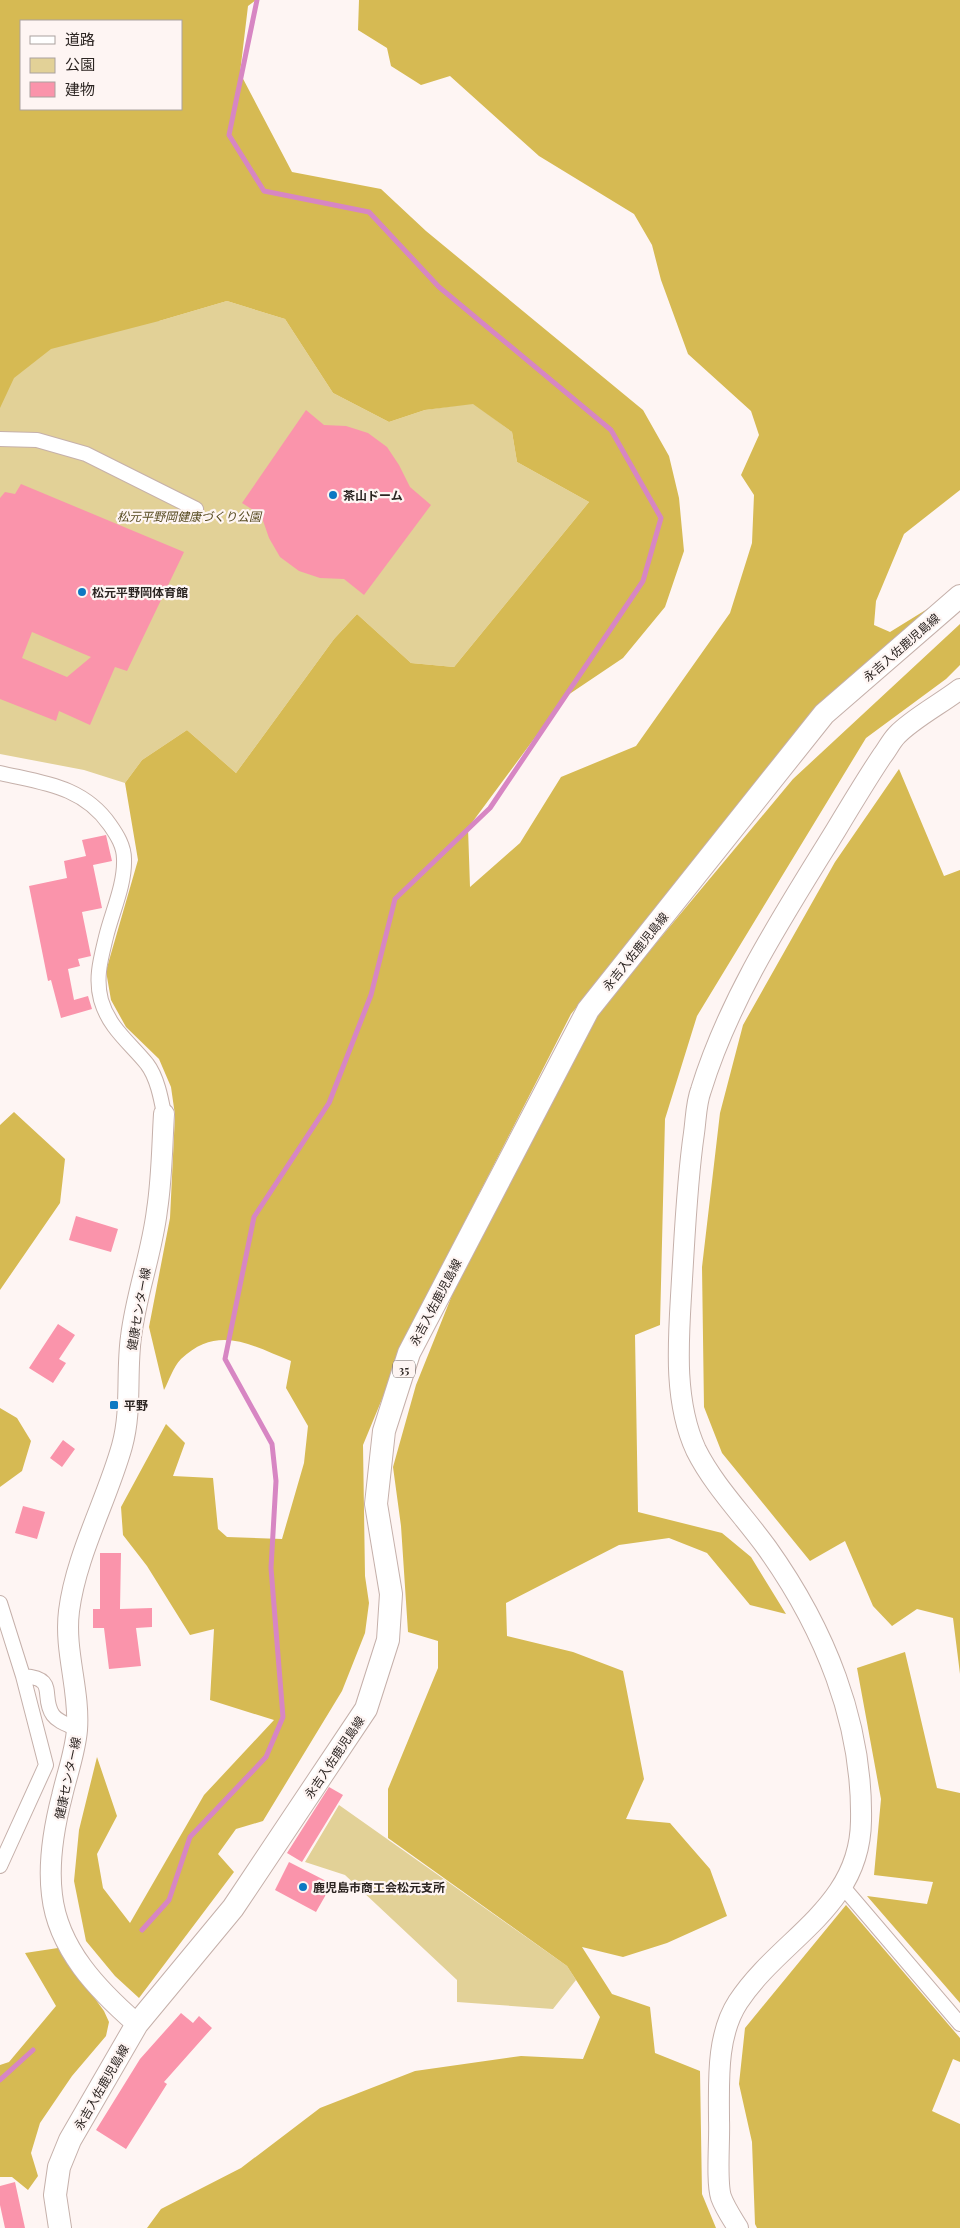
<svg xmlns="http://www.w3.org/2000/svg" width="960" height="2228" font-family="'Playfair Display','Noto Sans JP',serif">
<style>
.green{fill:#e2d197}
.forest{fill:#d6ba53;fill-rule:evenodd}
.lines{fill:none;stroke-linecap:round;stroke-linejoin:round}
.stream{stroke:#d786c3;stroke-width:5}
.building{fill:#fa94ab;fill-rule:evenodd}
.street-casing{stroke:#c5b0aa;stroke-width:16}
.secondary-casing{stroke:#c5b0aa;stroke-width:22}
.primary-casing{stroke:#c5b0aa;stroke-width:24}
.street{stroke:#fff;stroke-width:14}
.secondary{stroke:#fff;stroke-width:20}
.primary{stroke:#fff;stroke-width:22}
.poi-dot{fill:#0d78c2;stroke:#fef5f3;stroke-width:2}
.labels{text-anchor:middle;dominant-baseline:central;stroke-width:4.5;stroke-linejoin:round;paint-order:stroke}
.shield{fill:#fef5f3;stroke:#6b6361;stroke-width:1}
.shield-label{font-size:11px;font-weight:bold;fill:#2c2522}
.poi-label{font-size:12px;font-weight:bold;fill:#2c2522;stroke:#fef5f3;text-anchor:start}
.park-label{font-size:12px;font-style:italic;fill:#564a20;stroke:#fef5f3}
.street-label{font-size:12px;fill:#2c2522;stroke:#fef5f3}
</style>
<rect width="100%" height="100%" fill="#fef5f3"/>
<path class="green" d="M 227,301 L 285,319 L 333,393 L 389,422 L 425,410 L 473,403 L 512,432 L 517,462 L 589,502 L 454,667 L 411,663 L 357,614 L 334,639 L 236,773 L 187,730 L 142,760 L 125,783 L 84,770 L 0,754 L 0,304 L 159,321 Z
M 339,1805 L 567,1966 L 576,1980 L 553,2009 L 457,2002 L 457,1980 L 345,1875 L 305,1862 Z"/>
<path class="forest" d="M 0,0 L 256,0 L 248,6 L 240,73 L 292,172 L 381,189 L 426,231 L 643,410 L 669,456 L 679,498 L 684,551 L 665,607 L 623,658 L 565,697 L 468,828 L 470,887 L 520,843 L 561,777 L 636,746 L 730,613 L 752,543 L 754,495 L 741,475 L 759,435 L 751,411 L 688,354 L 661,280 L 652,245 L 634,214 L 539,156 L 450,76 L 421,85 L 391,66 L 387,48 L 358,30 L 359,0 L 960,0 L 960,490 L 904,534 L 876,601 L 874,625 L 890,632 L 958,590 L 727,820 L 571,1014 L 416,1317 L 363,1445 L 365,1576 L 369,1603 L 365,1633 L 342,1691 L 263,1821 L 236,1829 L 218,1854 L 234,1872 L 139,1998 L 115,1976 L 86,1941 L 74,1881 L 79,1830 L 97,1757 L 117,1816 L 97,1854 L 103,1888 L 130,1923 L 204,1795 L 274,1720 L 210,1700 L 214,1629 L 190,1635 L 147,1566 L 123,1535 L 121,1507 L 166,1424 L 185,1443 L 173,1476 L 213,1478 L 218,1529 L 227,1537 L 282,1539 L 304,1463 L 308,1426 L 286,1388 L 291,1361 C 251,1345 218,1324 181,1359 C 173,1367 169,1381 164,1390 L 149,1327 L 170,1218 L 175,1115 L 171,1087 L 159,1059 L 126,1027 L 111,1000 L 106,971 L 138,860 L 125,783 L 142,760 L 187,730 L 236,773 L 334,639 L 357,614 L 411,663 L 454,667 L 589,502 L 517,462 L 512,432 L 473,404 L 425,410 L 389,422 L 333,393 L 285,319 L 227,301 L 159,321 L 51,349 L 14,378 L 0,408 ZM 21,21 L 181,21 L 181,109 L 21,109 Z
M 960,624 L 960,665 L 946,679 L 866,738 L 697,1016 L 665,1119 L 660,1325 L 635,1335 L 638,1512 L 722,1533 L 751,1557 L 786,1614 L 750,1605 L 707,1553 L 669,1538 L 619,1545 L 506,1603 L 507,1636 L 573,1652 L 623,1671 L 644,1779 L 626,1819 L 670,1823 L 710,1869 L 727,1916 L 667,1943 L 623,1957 L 582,1947 L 612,1994 L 650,2007 L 655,2053 L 700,2071 L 702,2194 L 716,2228 L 147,2228 L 161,2209 L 241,2168 L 320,2108 L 415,2071 L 521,2056 L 583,2059 L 600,2017 L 567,1966 L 388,1838 L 388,1789 L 438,1668 L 438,1641 L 408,1632 L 401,1526 L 393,1467 L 416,1385 L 467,1258 L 602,1008 L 793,779 Z
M 899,769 L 944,876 L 960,870 L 960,1674 L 953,1618 L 917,1609 L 892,1626 L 873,1606 L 845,1541 L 810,1561 L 722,1453 L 704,1407 L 702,1267 L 720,1113 L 743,1025 L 835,862 Z
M 14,1112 L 65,1159 L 60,1203 L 0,1290 L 0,1125 Z
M 0,1408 L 17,1418 L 31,1441 L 22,1471 L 0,1487 Z
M 905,1652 L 937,1788 L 960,1793 L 960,2003 L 867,1896 L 927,1904 L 933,1882 L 874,1875 L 881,1799 L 857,1668 Z
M 846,1905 L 960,2038 L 960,2062 L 953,2059 L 932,2111 L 960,2124 L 960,2228 L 757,2228 L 755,2224 L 752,2142 L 739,2084 L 745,2028 Z
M 58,1948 L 104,2011 L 109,2022 L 106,2036 L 72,2076 L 40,2123 L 31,2153 L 38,2176 L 28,2190 L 12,2177 L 0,2177 L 0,2065 L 9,2062 L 56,2006 L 25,1953 Z"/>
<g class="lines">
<path class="stream" d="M 142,1930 L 169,1900 L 190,1837 L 266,1757 L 283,1717 L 271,1568 L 276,1481 L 272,1444 L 225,1359 L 254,1217 L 329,1103 L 371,995 L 395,899 L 490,808 L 643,581 L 661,518 L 611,430 L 439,287 L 369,212 L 264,191 L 229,135 L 257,0
M 0,2080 L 33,2050"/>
</g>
<path class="building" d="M 306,410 L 324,425 L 346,426 L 368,433 L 387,447 L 399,465 L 410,487 L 431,505 L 364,595 L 344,579 L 320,578 L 299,571 L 280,557 L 269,538 L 261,515 L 242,503 Z
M 21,484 L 184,552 L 127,671 L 115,667 L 90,725 L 59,711 L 56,721 L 0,699 L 0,498 L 5,492 L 15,494 ZM 32,632 L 91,657 L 67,677 L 22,658 Z
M 106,835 L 112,861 L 93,865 L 102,908 L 82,912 L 91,956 L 78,959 L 80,966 L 68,969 L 74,1000 L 88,996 L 92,1009 L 61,1018 L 51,980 L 48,981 L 29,886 L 67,878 L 64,861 L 86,856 L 82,840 Z
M 76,1216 L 118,1229 L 111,1252 L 69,1240 Z
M 58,1324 L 75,1335 L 59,1359 L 66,1363 L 53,1383 L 29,1368 Z
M 63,1440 L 75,1449 L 62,1467 L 50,1458 Z
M 23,1506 L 45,1512 L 37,1539 L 15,1533 Z
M 100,1553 L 121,1553 L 120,1609 L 152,1608 L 152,1627 L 136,1628 L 141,1666 L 109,1669 L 104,1628 L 93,1628 L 93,1609 L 100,1609 Z
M 329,1787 L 343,1795 L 302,1862 L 287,1853 Z
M 289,1862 L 332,1884 L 316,1912 L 275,1890 Z
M 181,2013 L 193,2023 L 199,2016 L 212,2028 L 164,2082 L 167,2084 L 126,2149 L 96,2130 L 140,2059 Z
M 15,2182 L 25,2228 L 5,2228 L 0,2205 L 0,2186 Z"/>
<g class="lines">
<defs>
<path id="street" d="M 0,439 L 37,440 L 86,454 L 196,509
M 0,773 C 43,783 83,786 110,825 C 117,835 124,846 124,859 C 125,885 112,912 106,937 C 101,958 95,978 101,1000 C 109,1028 130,1043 147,1064 C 157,1077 161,1098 164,1114
M 0,1603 L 23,1676 L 46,1765 L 0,1866
M 23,1676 C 59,1678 40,1697 53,1715 C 58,1722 69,1725 77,1729
M 843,1887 L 960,2024"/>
<path id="secondary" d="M 137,2024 C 98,1990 58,1949 52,1895 C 48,1863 54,1827 62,1796 C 67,1774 75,1753 77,1730 C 80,1690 64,1651 69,1611 C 76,1555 107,1500 122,1446 C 132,1410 126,1373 131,1337 C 136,1294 152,1253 157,1210 C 162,1178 162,1146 164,1114
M 738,2228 C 732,2218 725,2208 721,2197 C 716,2181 720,2139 719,2120 C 719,2082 716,2036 738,2002 C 780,1938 860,1908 861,1821 C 863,1722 824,1628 767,1548 C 744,1516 714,1486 696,1450 C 672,1398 679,1334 682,1279 C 685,1230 687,1181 694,1133 C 696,1119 696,1103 701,1090 C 730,996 785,913 836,830 C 851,805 866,780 882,756 C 887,750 891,741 897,735 C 912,719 942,703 960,689"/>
<path id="primary" d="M 60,2228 L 55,2195 L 59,2167 L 70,2140 L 137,2024 L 233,1908 L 366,1709 L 388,1640 L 391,1594 L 376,1504 L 384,1431 L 409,1353 L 588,1010 L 824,714 L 960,596"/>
</defs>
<use href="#street" class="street-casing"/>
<use href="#secondary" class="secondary-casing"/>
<use href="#primary" class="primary-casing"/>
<use href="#street" class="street"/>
<use href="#secondary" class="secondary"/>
<use href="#primary" class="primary"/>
</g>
<g class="poi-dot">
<circle cx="333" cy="495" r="5"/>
<circle cx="82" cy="592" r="5"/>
<rect x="109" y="1400" width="10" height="10" rx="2.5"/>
<circle cx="303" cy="1887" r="5"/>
</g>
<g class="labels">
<rect class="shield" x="393" y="1360.5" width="22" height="17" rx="4"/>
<g class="shield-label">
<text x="404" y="1369">35</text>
</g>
<g class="poi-label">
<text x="343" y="495">茶山ドーム</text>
<text x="92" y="592">松元平野岡体育館</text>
<text x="124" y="1405">平野</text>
<text x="313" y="1887">鹿児島市商工会松元支所</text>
</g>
<g class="park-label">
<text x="189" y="516">松元平野岡健康づくり公園</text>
</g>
<g class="street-label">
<text transform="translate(901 647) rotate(-41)">永吉入佐鹿児島線</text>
<text transform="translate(635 951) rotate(-51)">永吉入佐鹿児島線</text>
<text transform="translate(435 1302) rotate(-62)">永吉入佐鹿児島線</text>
<text transform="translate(138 1309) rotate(-80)">健康センター線</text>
<text transform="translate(334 1757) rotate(-56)">永吉入佐鹿児島線</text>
<text transform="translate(67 1778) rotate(-78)">健康センター線</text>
<text transform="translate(101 2087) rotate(-60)">永吉入佐鹿児島線</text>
</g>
</g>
<rect x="20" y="20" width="162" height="90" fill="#fef5f3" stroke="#aaa29f"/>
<rect x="30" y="36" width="25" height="8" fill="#ffffff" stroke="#aaa29f"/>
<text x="65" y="45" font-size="15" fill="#2c2522">道路</text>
<rect x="30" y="58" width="25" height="15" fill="#e2d197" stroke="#aaa29f"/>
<text x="65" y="70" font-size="15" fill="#2c2522">公園</text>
<rect x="30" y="82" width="25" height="15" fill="#fa94ab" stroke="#aaa29f"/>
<text x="65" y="95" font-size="15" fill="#2c2522">建物</text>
</svg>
